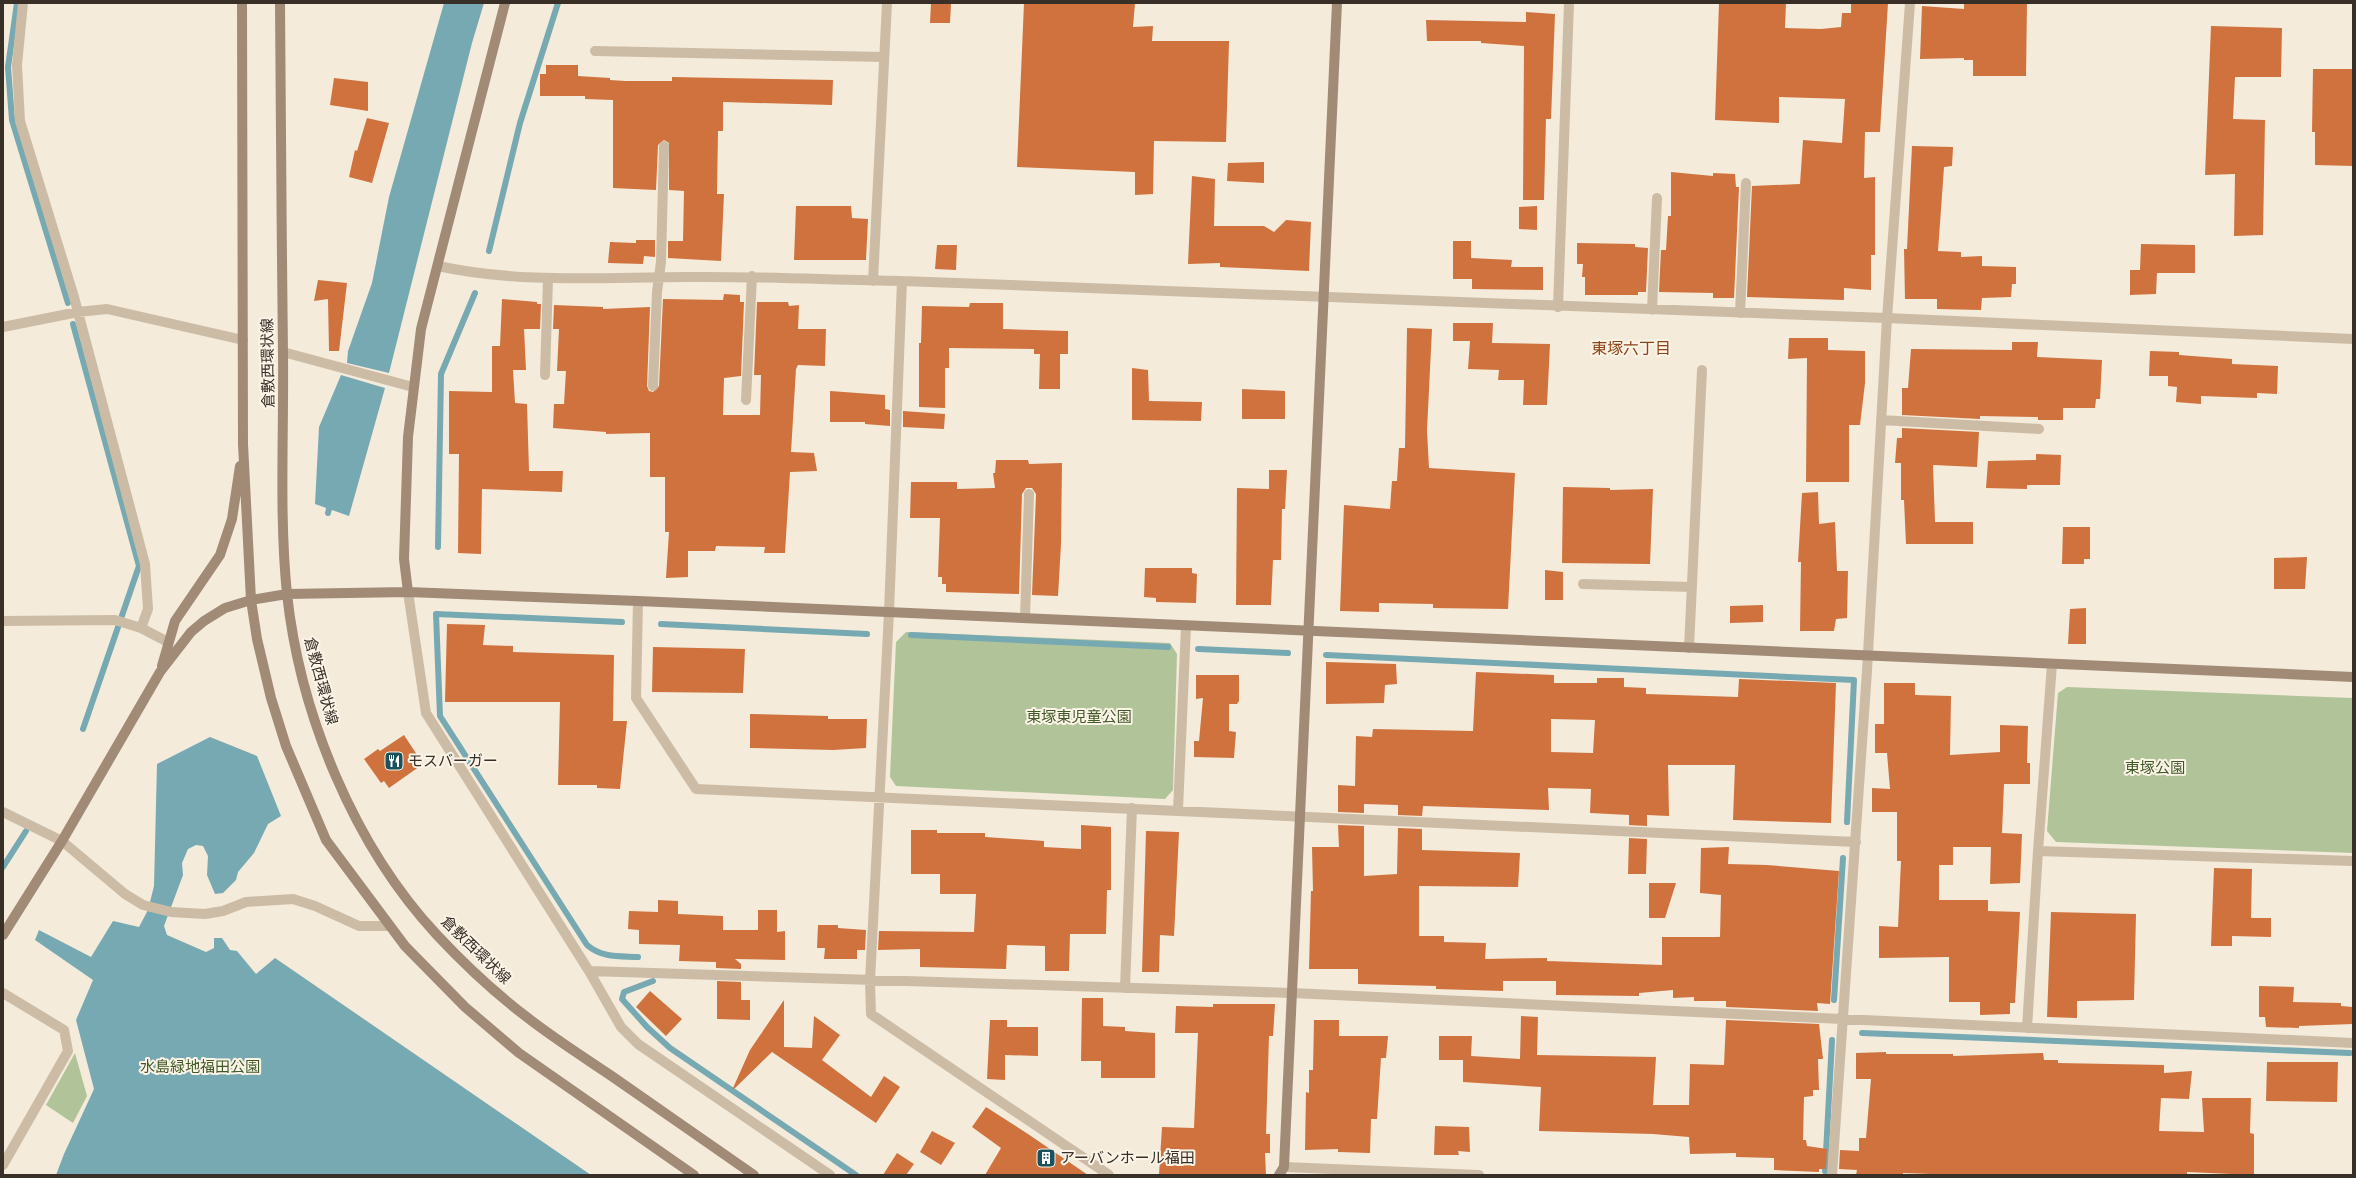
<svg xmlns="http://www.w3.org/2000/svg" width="2356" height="1178" font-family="Karla,'Noto Sans JP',sans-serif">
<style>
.green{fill:#b1c499}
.water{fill:#77a9b3}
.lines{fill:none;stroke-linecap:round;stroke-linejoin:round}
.stream{stroke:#77a9b3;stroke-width:6}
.building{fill:#d0723d;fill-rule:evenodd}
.street{stroke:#cdbca5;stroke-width:10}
.secondary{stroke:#a18b77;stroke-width:10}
.labels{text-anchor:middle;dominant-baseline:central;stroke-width:4;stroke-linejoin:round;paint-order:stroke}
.street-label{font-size:15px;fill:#382f27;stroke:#fbf4e7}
.park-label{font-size:15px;fill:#415929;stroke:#fbf4e7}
.poi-label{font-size:15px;fill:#382f27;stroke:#fbf4e7;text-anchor:start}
.neighbourhood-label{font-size:16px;fill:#8e4319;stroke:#fbf4e7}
</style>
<rect width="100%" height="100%" fill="#f4ebdb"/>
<path class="green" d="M 906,632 L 1170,643 L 1177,654 L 1173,790 L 1165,799 L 896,786 L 890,777 L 896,642 Z
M 2067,687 L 2353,698 L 2353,853 L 2056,842 L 2047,831 L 2058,693 Z
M 75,1053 L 87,1096 L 73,1123 L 46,1105 Z"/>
<path class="water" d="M 444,3 L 484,3 L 472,43 L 389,373 L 347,363 L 348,351 L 372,283 L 389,197 Z
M 341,375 L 385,388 L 349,516 L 315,504 L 319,427 Z
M 210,737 L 257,756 L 281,816 L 268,824 L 254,853 L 238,872 L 236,880 L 223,893 L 215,894 L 207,875 L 208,856 L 203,846 L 196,845 L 188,849 L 182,863 L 183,875 L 164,926 L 167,935 L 206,952 L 214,948 L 214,938 L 222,938 L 230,950 L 237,951 L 256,974 L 275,958 L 591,1175 L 56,1175 L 64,1154 L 94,1089 L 76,1020 L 93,980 L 35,940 L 39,930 L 91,957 L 113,921 L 139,927 L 148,910 L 154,886 L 157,764 Z"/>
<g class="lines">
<path class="stream" d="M 17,3 L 8,67 L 12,120 L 68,303
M 489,251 L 520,123 L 558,3
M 73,324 L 139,566 L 83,729
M 328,513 L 331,501
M 438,547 L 441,374 L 475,293
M 622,622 L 436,614 L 440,716 L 587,945 C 602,958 619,956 638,957
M 661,624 L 867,634
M 911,635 L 1168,647
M 1198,649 L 1288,653
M 1326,655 L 1854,680 L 1847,822
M 3,867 L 26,831
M 653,981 L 624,992 L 622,999 L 647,1027 L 670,1048 L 856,1175
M 1834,1000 L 1843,858
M 1862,1033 L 2350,1053
M 1825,1171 L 1832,1040"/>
</g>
<path class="building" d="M 931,3 L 951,3 L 950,23 L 930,23 Z
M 1024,3 L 1135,3 L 1133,27 L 1153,26 L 1152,41 L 1229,41 L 1226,142 L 1154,141 L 1153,194 L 1135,195 L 1135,172 L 1017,167 Z
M 1719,3 L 1786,3 L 1785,28 L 1821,29 L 1841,27 L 1842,13 L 1851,13 L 1851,3 L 1888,3 L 1880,132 L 1865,132 L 1864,178 L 1875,177 L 1875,255 L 1871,255 L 1871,290 L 1844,288 L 1844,300 L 1747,297 L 1752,186 L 1800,184 L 1803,140 L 1842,143 L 1845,99 L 1779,97 L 1779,123 L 1715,120 Z
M 1964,3 L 2027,3 L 2026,76 L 1973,76 L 1973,60 L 1964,60 L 1964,58 L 1920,59 L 1922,6 L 1964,9 Z
M 1526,12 L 1555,14 L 1551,119 L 1546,119 L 1544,200 L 1523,200 L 1524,46 L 1481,43 L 1481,41 L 1427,41 L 1426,20 L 1526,22 Z
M 2211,26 L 2282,28 L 2281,77 L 2235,77 L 2233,119 L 2265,120 L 2263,235 L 2234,236 L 2235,174 L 2205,175 Z
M 546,65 L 578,65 L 578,76 L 610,78 L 610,80 L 625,81 L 672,81 L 672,77 L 833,80 L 832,105 L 723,102 L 723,131 L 718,131 L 717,194 L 724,194 L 721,261 L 668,258 L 668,241 L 683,241 L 684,191 L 669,190 L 669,143 L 664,140 L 658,145 L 656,190 L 613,188 L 613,100 L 585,99 L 585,96 L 540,96 L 540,74 L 546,74 Z
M 2313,69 L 2353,69 L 2353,166 L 2315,165 L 2315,132 L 2312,132 Z
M 334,78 L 368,82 L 368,111 L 330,105 Z
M 367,118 L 389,123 L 372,183 L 349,177 L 355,150 L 357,151 Z
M 1912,146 L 1953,147 L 1952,166 L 1944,167 L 1938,251 L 1961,252 L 1961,257 L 1982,256 L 1982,266 L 2016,267 L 2016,284 L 2012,284 L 2011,297 L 1982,298 L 1981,310 L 1937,309 L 1937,299 L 1905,299 L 1904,249 L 1907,249 Z
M 1264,162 L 1264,183 L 1227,181 L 1228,163 Z
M 1671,172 L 1713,176 L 1713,173 L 1735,174 L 1736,187 L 1739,187 L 1734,298 L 1713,298 L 1713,293 L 1659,292 L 1661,250 L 1666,250 L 1668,216 L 1671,216 Z
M 1192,176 L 1215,179 L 1214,226 L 1264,226 L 1274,232 L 1286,220 L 1311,222 L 1309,271 L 1220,267 L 1220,263 L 1188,264 Z
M 796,206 L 851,206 L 852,218 L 868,219 L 866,260 L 794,260 Z
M 1537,206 L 1537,230 L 1519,229 L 1519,207 Z
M 636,240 L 655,240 L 655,257 L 644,256 L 643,264 L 608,263 L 610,242 L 636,243 Z
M 1453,241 L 1471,241 L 1471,258 L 1512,260 L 1511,267 L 1543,267 L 1543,290 L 1472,289 L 1472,279 L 1453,279 Z
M 1577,243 L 1635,244 L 1635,247 L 1648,248 L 1646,292 L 1638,292 L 1638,295 L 1585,295 L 1585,277 L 1582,277 L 1583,264 L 1577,264 Z
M 2141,244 L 2195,245 L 2195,273 L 2157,273 L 2156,294 L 2130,295 L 2130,270 L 2140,270 Z
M 937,245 L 957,245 L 956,270 L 935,269 Z
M 318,280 L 347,283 L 339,351 L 329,351 L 328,299 L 314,301 Z
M 724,294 L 740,295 L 740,302 L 744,302 L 741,376 L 724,378 L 723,415 L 760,415 L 761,375 L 754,375 L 757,302 L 788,302 L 789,306 L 799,305 L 798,329 L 826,329 L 825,366 L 798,365 L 796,369 L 791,452 L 814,453 L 817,471 L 790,472 L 785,553 L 764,553 L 765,547 L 716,546 L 715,551 L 688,551 L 688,577 L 666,578 L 669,532 L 665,532 L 665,477 L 650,477 L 650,433 L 606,434 L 606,432 L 553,428 L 554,404 L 564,404 L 566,371 L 557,371 L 559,329 L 553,329 L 554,305 L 603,307 L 603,309 L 650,307 L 647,386 L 649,391 L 653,392 L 659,386 L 663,299 L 723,300 Z
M 502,299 L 537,302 L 537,304 L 541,304 L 540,329 L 524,329 L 526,370 L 513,370 L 515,403 L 527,404 L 529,471 L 563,471 L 562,492 L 482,489 L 481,554 L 458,553 L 459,454 L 449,454 L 449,391 L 492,392 L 492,346 L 500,346 Z
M 970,303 L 1003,303 L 1003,329 L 1068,331 L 1068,354 L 1060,354 L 1060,389 L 1039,389 L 1040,354 L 1034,354 L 1034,349 L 949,348 L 949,368 L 945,368 L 945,408 L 919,407 L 919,343 L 921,343 L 922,306 L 969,307 Z
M 1453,323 L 1493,323 L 1492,343 L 1550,344 L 1547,405 L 1523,405 L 1524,380 L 1498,380 L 1499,370 L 1468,369 L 1470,341 L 1453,341 Z
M 1407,328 L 1432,329 L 1427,430 L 1429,468 L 1515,473 L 1508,609 L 1433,608 L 1433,604 L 1379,603 L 1379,612 L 1340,611 L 1344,505 L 1390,509 L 1392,481 L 1397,481 L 1399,448 L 1405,448 Z
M 1789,338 L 1828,338 L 1828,350 L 1865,351 L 1865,383 L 1860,425 L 1849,425 L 1849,482 L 1806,482 L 1807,358 L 1788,359 Z
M 2012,342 L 2038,342 L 2037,357 L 2102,360 L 2100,399 L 2096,399 L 2095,408 L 2063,408 L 2063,420 L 2038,420 L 2038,417 L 1980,416 L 1980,419 L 1902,415 L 1902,388 L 1908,388 L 1911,349 L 2012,350 Z
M 2150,351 L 2179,352 L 2179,355 L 2232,359 L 2232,364 L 2278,366 L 2277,394 L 2257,393 L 2257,398 L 2201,396 L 2201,404 L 2176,402 L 2177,387 L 2168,386 L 2168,376 L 2149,376 Z
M 1132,368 L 1148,370 L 1149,401 L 1202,402 L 1201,421 L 1132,420 Z
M 1242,389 L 1285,391 L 1285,419 L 1242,419 Z
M 830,391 L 885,395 L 885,409 L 890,410 L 890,426 L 865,424 L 865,422 L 830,422 Z
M 903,411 L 945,414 L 944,429 L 903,427 Z
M 1902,428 L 1979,432 L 1977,467 L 1933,465 L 1935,522 L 1973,522 L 1973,544 L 1906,544 L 1904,500 L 1901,500 L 1901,463 L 1895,463 L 1897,438 L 1902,438 Z
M 2036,454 L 2061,455 L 2060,485 L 2027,485 L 2027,489 L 1986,488 L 1988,461 L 2036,460 Z
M 996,460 L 1028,460 L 1029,464 L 1062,463 L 1061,544 L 1058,596 L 1032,595 L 1036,494 L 1032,488 L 1026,488 L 1022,494 L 1019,594 L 946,592 L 946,584 L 942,584 L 942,577 L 938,577 L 940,518 L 910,518 L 911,482 L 957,482 L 957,489 L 995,488 L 993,473 L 995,473 Z
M 1269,470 L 1287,470 L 1285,509 L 1282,509 L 1281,560 L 1273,560 L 1271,605 L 1236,605 L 1237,488 L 1269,489 Z
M 1563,487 L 1610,488 L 1610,490 L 1653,489 L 1650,564 L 1562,563 Z
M 1818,492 L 1819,524 L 1835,522 L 1837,571 L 1848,571 L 1847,618 L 1836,619 L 1834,631 L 1800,631 L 1801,562 L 1798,562 L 1802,493 Z
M 2063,527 L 2090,527 L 2090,559 L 2084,559 L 2084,564 L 2062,564 Z
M 2307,557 L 2305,589 L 2274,589 L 2274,558 Z
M 1145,568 L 1192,568 L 1192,573 L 1197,574 L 1196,603 L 1156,602 L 1156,598 L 1144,597 Z
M 1545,570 L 1563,572 L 1563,600 L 1545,600 Z
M 1763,605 L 1763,622 L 1730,623 L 1730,606 Z
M 2086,608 L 2086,644 L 2068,644 L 2070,609 Z
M 447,624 L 485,625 L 483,645 L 513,646 L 513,652 L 614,655 L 613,721 L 627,721 L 620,789 L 597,788 L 597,785 L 558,785 L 560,702 L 445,702 Z
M 653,647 L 745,649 L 743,693 L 652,692 Z
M 1326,662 L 1396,664 L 1397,684 L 1385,685 L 1384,703 L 1326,704 Z
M 1476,672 L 1554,675 L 1554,683 L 1597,683 L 1597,678 L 1624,678 L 1624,687 L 1646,688 L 1646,694 L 1738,697 L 1739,679 L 1836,683 L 1831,823 L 1733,820 L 1735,765 L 1668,765 L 1669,816 L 1647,815 L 1647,826 L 1629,825 L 1629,815 L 1590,813 L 1591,789 L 1548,788 L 1549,810 L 1423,806 L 1422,816 L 1398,815 L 1398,805 L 1364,804 L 1364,813 L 1338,812 L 1338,785 L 1355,786 L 1356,736 L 1372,737 L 1373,729 L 1473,731 ZM 1551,719 L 1595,720 L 1593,753 L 1551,752 Z
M 1196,675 L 1239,675 L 1239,701 L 1237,704 L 1229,704 L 1229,731 L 1236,732 L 1234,758 L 1194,757 L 1194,741 L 1199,741 L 1203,698 L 1196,699 Z
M 1884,683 L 1915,683 L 1915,695 L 1951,696 L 1950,755 L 2000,752 L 2000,725 L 2028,726 L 2027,763 L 2030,763 L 2030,784 L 2004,784 L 2002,833 L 2022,834 L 2020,883 L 1990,884 L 1991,847 L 1953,847 L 1953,865 L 1939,865 L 1939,900 L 1988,900 L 1988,911 L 2020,912 L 2015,1003 L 2010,1003 L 2010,1014 L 1980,1015 L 1980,1002 L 1949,1002 L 1949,957 L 1879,958 L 1879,926 L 1898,927 L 1901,861 L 1897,861 L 1897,812 L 1872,812 L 1872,788 L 1890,789 L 1887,753 L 1875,753 L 1875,724 L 1884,724 Z
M 750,714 L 828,716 L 828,719 L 867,719 L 866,748 L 833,750 L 750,748 Z
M 404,735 L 423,764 L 389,788 L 384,781 L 381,783 L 364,759 L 378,749 L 380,751 Z
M 1081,825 L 1111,827 L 1111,890 L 1107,890 L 1106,934 L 1070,934 L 1069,971 L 1045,971 L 1045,946 L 1007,945 L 1006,969 L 920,967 L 920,949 L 878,950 L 879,931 L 974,932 L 976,894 L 940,894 L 940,874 L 911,874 L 911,830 L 937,830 L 937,833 L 985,833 L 985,837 L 1044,841 L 1044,847 L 1081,849 Z
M 1338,825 L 1364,826 L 1364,876 L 1397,874 L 1398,828 L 1422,829 L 1422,850 L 1520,853 L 1518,887 L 1419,886 L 1419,936 L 1444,936 L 1444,942 L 1486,943 L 1485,959 L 1547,958 L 1547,961 L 1662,965 L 1662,937 L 1720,937 L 1721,895 L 1700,893 L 1701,848 L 1729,847 L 1728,864 L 1767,865 L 1839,871 L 1830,1004 L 1817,1003 L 1818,1011 L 1726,1007 L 1726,1001 L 1694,1001 L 1694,997 L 1673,998 L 1673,990 L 1639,993 L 1639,996 L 1556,995 L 1556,981 L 1503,981 L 1503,991 L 1436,989 L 1436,986 L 1358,984 L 1358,969 L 1309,969 L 1311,891 L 1313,891 L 1312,847 L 1339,847 Z
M 1146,831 L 1179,832 L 1174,936 L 1160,935 L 1159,972 L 1142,972 Z
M 1629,838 L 1647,839 L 1646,874 L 1628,874 Z
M 2214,868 L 2252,869 L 2251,918 L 2271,918 L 2271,937 L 2232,936 L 2232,946 L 2211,946 Z
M 1649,883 L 1676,883 L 1665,918 L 1649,918 Z
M 658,900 L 678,901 L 678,914 L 723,916 L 723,930 L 758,930 L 758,910 L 777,910 L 777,932 L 785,931 L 785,960 L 735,959 L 741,964 L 741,969 L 716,968 L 716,962 L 679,961 L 680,945 L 639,944 L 639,930 L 628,929 L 629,911 L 658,912 Z
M 2051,912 L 2136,914 L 2134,1000 L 2077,1001 L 2077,1018 L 2047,1017 Z
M 818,925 L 838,925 L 838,928 L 866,930 L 865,950 L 857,950 L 857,959 L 824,959 L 825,948 L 817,948 Z
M 717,981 L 741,982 L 741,1000 L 750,1000 L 750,1020 L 717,1019 Z
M 2259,986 L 2294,987 L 2293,1002 L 2341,1003 L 2341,1006 L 2353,1007 L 2353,1024 L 2299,1026 L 2299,1028 L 2266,1027 L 2265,1017 L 2259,1017 Z
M 650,991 L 682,1019 L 666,1036 L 636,1007 Z
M 1082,998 L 1103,998 L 1103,1026 L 1125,1027 L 1125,1031 L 1155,1033 L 1155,1078 L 1101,1078 L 1101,1061 L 1081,1061 Z
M 784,1000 L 784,1047 L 812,1048 L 814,1016 L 840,1035 L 822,1060 L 871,1097 L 884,1076 L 900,1087 L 876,1123 L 772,1052 L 734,1089 L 733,1088 L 750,1050 Z
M 1213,1004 L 1275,1004 L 1273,1036 L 1269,1036 L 1266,1134 L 1270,1134 L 1270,1153 L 1265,1153 L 1266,1175 L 1159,1175 L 1162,1127 L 1194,1128 L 1198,1033 L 1175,1033 L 1176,1006 L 1213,1007 Z
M 1521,1016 L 1538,1017 L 1537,1055 L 1656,1057 L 1653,1105 L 1689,1105 L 1690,1064 L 1724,1065 L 1726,1020 L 1819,1024 L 1823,1059 L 1818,1059 L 1819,1090 L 1813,1090 L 1813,1096 L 1804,1097 L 1803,1140 L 1806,1140 L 1807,1146 L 1827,1149 L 1826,1169 L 1819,1169 L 1819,1172 L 1774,1170 L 1774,1158 L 1736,1157 L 1736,1153 L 1690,1154 L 1689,1137 L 1653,1134 L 1539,1131 L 1541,1087 L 1463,1082 L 1463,1060 L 1439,1060 L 1439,1036 L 1472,1036 L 1471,1056 L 1520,1059 Z
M 990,1020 L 1007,1020 L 1007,1027 L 1038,1027 L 1038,1056 L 1005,1055 L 1005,1080 L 987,1079 Z
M 1314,1020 L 1339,1020 L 1339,1036 L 1388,1036 L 1386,1058 L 1381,1058 L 1377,1119 L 1371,1119 L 1370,1153 L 1338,1152 L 1338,1149 L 1305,1150 L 1306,1092 L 1309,1093 L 1309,1070 L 1313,1070 Z
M 1886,1052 L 1886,1054 L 1953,1054 L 1953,1056 L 2043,1053 L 2044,1060 L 2058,1060 L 2058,1063 L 2164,1065 L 2164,1073 L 2192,1071 L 2189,1099 L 2161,1098 L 2159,1131 L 2204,1132 L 2202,1098 L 2251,1098 L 2250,1133 L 2254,1134 L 2254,1175 L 2187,1172 L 2187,1175 L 1957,1175 L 1903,1173 L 1903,1175 L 1856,1175 L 1857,1170 L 1839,1169 L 1840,1150 L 1859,1151 L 1859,1138 L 1866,1138 L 1871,1079 L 1856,1079 L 1856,1053 Z
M 2267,1062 L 2338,1062 L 2337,1102 L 2266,1101 Z
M 986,1107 L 1028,1134 L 1088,1175 L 985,1175 L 1001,1148 L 972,1127 Z
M 1435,1126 L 1469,1127 L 1470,1152 L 1458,1151 L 1459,1155 L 1434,1155 Z
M 932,1131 L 955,1143 L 941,1165 L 920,1152 Z
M 897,1153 L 914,1164 L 906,1175 L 883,1175 Z"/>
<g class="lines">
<path class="street" d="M 23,3 L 17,65 L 20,121 L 74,297 L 145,564 L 148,609 L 141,628 L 168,642
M 595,51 L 884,57
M 438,266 C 520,284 604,277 688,277 C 759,276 831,280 902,281 L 1887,318 L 2353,339
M 873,281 L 887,3
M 902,281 L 889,612 L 870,981 L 871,1014 L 1109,1175
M 1558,307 L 1569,3
M 1652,310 L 1657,198
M 1740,313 L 1746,183
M 3,327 L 78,312 L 107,309 L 243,340
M 283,352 L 413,387
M 545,375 L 548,279
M 653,386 L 657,292 L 661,262 L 664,146
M 746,400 L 752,276
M 1881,420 L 2039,429
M 1583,584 L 1692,587
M 408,592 L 426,713 L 589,971 L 1292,993 L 2353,1043
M 638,601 L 636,698 L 696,789 L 1856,842
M 1025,618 L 1029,494
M 3,621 L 115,620 L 141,628
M 1689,648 L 1702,370
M 1178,810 L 1186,626
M 3,812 L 62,841 L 125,894 L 143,905 L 171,912 L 205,914 L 223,911 L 246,902 L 293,899 L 315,906 L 359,926 L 389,926
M 2038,851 L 2353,861
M 589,971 L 621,1027 L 638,1044 L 830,1175
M 1125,988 L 1132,808
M 3,993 L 64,1030 L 68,1051 L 3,1165
M 2027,1028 L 2038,851 L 2052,664
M 1284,1167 L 1479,1175
M 1832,1175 L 1867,671 L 1887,318 L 1910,3"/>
<path class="secondary" d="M 242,3 L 243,444 L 251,600 L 257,639 L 271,698 L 286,746 L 326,840 L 405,946 L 465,1007 L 519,1053 L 694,1175
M 280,3 C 280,120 282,237 283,354 C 284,433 279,515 287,594 C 300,714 354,846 437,935 C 465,965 495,993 528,1018 C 555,1039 585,1058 613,1077 C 660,1110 707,1142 754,1175
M 408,592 L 404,559 L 408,437 L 421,329 L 505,3
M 162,666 L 175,621 L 220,555 L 232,519 L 240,466
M 3,935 L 62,841 L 160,672 L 191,632 L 204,621 L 225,608 L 251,600 L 287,594 L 408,592 L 638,601 L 2353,677
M 1279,1175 L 1284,1167 L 1337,3"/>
</g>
<defs>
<symbol id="restaurant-square" viewBox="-11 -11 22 22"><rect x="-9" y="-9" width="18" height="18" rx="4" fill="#19515d" stroke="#fbf4e7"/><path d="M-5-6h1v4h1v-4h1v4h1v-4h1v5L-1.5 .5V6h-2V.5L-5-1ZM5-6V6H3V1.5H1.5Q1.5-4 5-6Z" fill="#fff"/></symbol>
<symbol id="building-square" viewBox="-11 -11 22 22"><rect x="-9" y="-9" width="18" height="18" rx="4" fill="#19515d" stroke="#fbf4e7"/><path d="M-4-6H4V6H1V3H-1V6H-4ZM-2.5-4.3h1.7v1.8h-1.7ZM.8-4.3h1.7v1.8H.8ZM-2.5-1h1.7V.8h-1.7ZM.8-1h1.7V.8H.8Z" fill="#fff"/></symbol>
</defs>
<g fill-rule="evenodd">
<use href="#restaurant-square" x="383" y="750" width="22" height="22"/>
<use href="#building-square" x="1035" y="1147" width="22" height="22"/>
</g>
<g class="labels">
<g class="street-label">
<text transform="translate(268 363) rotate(-91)">倉敷西環状線</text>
<text transform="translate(321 681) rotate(75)">倉敷西環状線</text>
<text transform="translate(476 950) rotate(44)">倉敷西環状線</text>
</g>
<g class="park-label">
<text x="1079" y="717">東塚東児童公園</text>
<text x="2155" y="768">東塚公園</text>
<text x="200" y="1067">水島緑地福田公園</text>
</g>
<g class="poi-label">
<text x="408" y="761">モスバーガー</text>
<text x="1060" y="1158">アーバンホール福田</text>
</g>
<g class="neighbourhood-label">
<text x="1631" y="348">東塚六丁目</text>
</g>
</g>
<rect width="2356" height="1178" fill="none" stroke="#382f27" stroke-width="8"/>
</svg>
